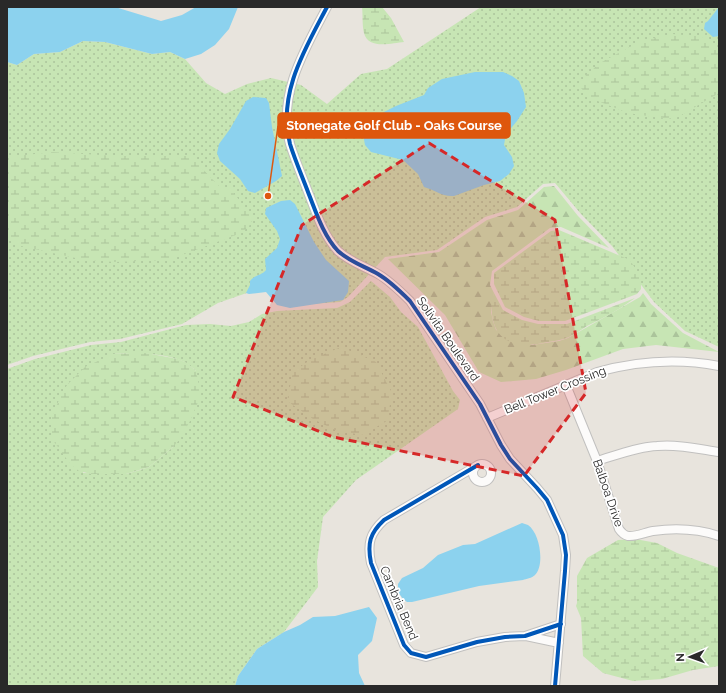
<svg xmlns="http://www.w3.org/2000/svg" width="726" height="693" font-family="Raleway,sans-serif">
<style>
.grass{fill:url(#grass-dots);fill-rule:evenodd}
.forest{fill:url(#forest-firs)}
.wetland{fill:url(#wetland-marsh)}
.water{fill:#8cd2ee}
.lines{fill:none;stroke-linecap:round;stroke-linejoin:round}
.minor-casing{stroke:#c1c0bf;stroke-width:10}
.minor{stroke:#fcfbfa;stroke-width:8}
.cycleway-casing{stroke:#fff;stroke-width:6}
.cycleway{stroke:#0057b8;stroke-width:4}
.marked{fill:#d62828;fill-opacity:0.2;stroke:#d62828;stroke-width:3;stroke-dasharray:8 5;stroke-linejoin:round}
.labels{text-anchor:middle;dominant-baseline:central;stroke-width:3.5;stroke-linejoin:round;paint-order:stroke}
.street-label{font-size:12px;fill:#292929;stroke:#fff}
.leader{fill:none;stroke:#de570d;stroke-width:1.5}
.callout-dot{fill:#de570d;stroke:#fff;stroke-width:1.5}
.callout{fill:#de570d;stroke:#de570d;stroke-width:1.5}
.callout-label{font-size:13px;text-anchor:middle;font-weight:bold;fill:#fff}
</style>
<defs>
<pattern id="grass-dots" width="8" height="8" patternUnits="userSpaceOnUse"><rect width="8" height="8" fill="#c7e5b4"/><path d="M2 2h.1M6 6h.1" fill="none" stroke="#abc49b" stroke-width="1.8" stroke-linecap="round"/></pattern>
<pattern id="forest-firs" width="22" height="20" patternUnits="userSpaceOnUse"><rect width="22" height="20" fill="#c7e5b4"/><path d="M5 1l3.5 6h-7zM16 11l3.5 6h-7z" fill="#abc49b"/></pattern>
<pattern id="wetland-marsh" width="20" height="14" patternUnits="userSpaceOnUse"><rect width="20" height="14" fill="#c7e5b4"/><path d="M1 5h8M5 5V1M11 12h8M15 12V8" fill="none" stroke="#abc49b"/></pattern>
</defs>
<rect width="100%" height="100%" fill="#e8e4dd"/>
<path class="grass" d="M 481,7 L 719,7 L 719,347 L 685,331 L 654,302 L 612,246 L 581,214 L 555,183 L 543,184 L 517,207 L 485,217 L 437,250 L 385,257 L 348,297 L 340,302 L 295,305 L 267,286 L 218,303 L 182,324 L 120,339 L 90,342 L 33,356 L 7,365 L 7,62 L 17,65 L 34,54 L 60,52 L 83,41 L 105,42 L 152,54 L 170,52 L 185,59 L 206,83 L 225,94 L 247,84 L 271,78 L 301,85 L 327,104 L 361,74 L 387,69 Z
M 371,281 L 390,297 L 401,312 L 418,327 L 453,391 L 460,400 L 458,409 L 356,480 L 323,517 L 317,561 L 318,587 L 284,632 L 257,649 L 238,676 L 235,686 L 7,686 L 7,369 L 35,359 L 91,345 L 121,342 L 186,325 L 210,324 L 231,326 L 249,322 L 262,314 L 277,311 L 337,308 L 350,302 ZM 130,353 C 145,353 173,355 186,363 C 189,365 193,368 196,371 L 173,447 L 149,467 L 140,470 L 126,474 L 83,473 L 113,354 Z"/>
<path class="forest" d="M 554,186 L 578,216 L 609,248 L 561,227 L 550,228 L 492,271 L 490,285 L 494,293 L 491,312 L 493,321 L 496,330 L 532,345 L 559,341 L 568,338 L 640,297 L 643,293 L 651,304 L 683,333 L 719,352 L 656,345 L 623,349 L 566,370 L 536,379 L 501,382 L 479,372 L 445,315 L 388,259 L 439,252 L 487,220 L 518,210 L 544,187 Z"/>
<path class="wetland" d="M 362,7 L 382,7 L 391,18 L 404,42 C 392,43 368,50 364,33 C 362,25 363,15 362,7 Z
M 672,34 C 682,35 696,35 706,38 C 724,44 719,78 719,93 L 678,117 L 667,119 L 628,113 L 590,98 L 580,87 L 584,77 L 600,63 L 641,41 Z
M 53,152 L 116,156 L 190,156 L 222,189 L 231,189 L 253,219 L 249,226 L 241,233 L 169,260 L 114,262 L 80,259 L 21,246 L 7,237 L 7,157 Z
M 559,230 L 630,260 L 641,278 L 641,289 L 637,294 L 565,321 L 539,321 L 524,317 L 505,307 L 494,284 L 494,273 L 551,231 Z
M 494,293 L 503,310 L 522,320 L 538,324 L 567,324 L 635,298 C 620,309 604,318 587,326 C 581,330 575,334 569,337 C 562,340 555,341 548,342 C 531,346 509,348 498,332 C 491,321 490,305 494,293 Z
M 341,347 L 376,362 L 392,393 L 387,421 L 362,435 L 335,430 L 313,419 L 287,401 L 293,372 L 310,360 Z
M 130,353 L 146,353 L 178,359 L 187,363 L 196,371 L 201,395 L 190,421 L 180,439 L 173,447 L 149,467 L 126,474 L 91,474 L 79,471 L 71,465 L 52,439 L 52,416 L 59,400 L 67,385 L 85,367 L 113,354 Z
M 635,539 L 657,543 L 677,553 L 719,568 L 719,666 L 693,670 L 662,679 L 633,681 L 603,673 L 583,656 L 581,618 L 576,606 L 577,603 L 577,576 L 587,558 L 618,540 Z"/>
<path class="water" d="M 7,7 L 115,7 L 161,21 L 182,15 L 196,7 L 238,7 L 229,29 L 215,45 L 201,54 L 185,59 L 170,52 L 152,54 L 105,42 L 83,41 L 60,52 L 34,54 L 17,65 L 7,62 Z
M 719,7 L 719,36 L 713,37 L 704,29 L 705,23 L 708,21 Z
M 475,72 L 503,72 L 512,76 L 519,81 L 524,93 L 526,107 L 517,121 L 506,134 L 504,145 L 512,157 L 514,166 L 509,174 L 500,181 L 484,185 L 454,196 C 442,197 435,190 424,187 L 418,174 L 403,160 L 371,152 L 365,145 L 363,134 L 380,114 L 396,106 L 424,95 L 428,88 L 442,79 Z
M 253,97 L 266,98 L 269,103 L 272,127 L 282,176 L 276,181 L 255,193 L 248,191 L 240,179 L 220,161 L 217,153 L 219,144 L 230,129 L 246,101 Z
M 290,200 L 295,204 L 314,242 L 326,260 L 349,281 L 348,292 L 343,300 L 290,308 L 277,305 L 266,292 L 249,294 L 246,293 L 250,285 L 250,281 C 254,275 261,276 266,270 L 265,259 L 277,248 L 280,239 L 277,231 L 265,214 L 266,208 L 281,201 Z
M 522,523 C 524,524 526,524 528,525 C 540,533 545,565 535,575 C 532,578 526,579 523,580 L 479,586 L 412,602 L 407,602 L 403,599 L 398,592 L 398,584 L 402,578 L 423,568 L 438,555 L 463,545 L 475,544 Z
M 369,607 L 377,618 L 372,641 L 358,655 L 359,673 L 365,686 L 235,686 L 238,676 L 257,649 L 284,632 L 300,625 L 313,617 L 335,616 Z"/>
<g class="lines">
<defs>
<path id="minor" d="M 327,7 C 305,49 277,94 290,144 C 295,160 302,176 308,192 C 316,212 323,235 338,251 C 350,262 364,266 378,274 C 390,281 400,291 410,301 L 480,404 L 501,445 L 510,459 L 537,488 L 547,500 L 563,535 L 566,555 L 565,571 L 555,686
M 566,385 L 597,461 L 619,529 C 621,532 624,535 628,536 C 636,537 646,532 653,531 C 675,528 698,529 719,536
M 487,418 L 597,372 C 637,361 678,358 719,366
M 597,461 C 617,455 637,447 657,446 C 678,444 699,449 719,452
M473 473a9 9 0 1 1 18 0a9 9 0 1 1-18 0Z
M 478,465 L 384,520 C 370,533 367,543 371,563 L 404,645 L 411,653 L 426,657 L 477,642 L 505,637 L 525,636 L 561,624
M 526,636 L 559,643"/>
</defs>
<use href="#minor" class="minor-casing"/>
<use href="#minor" class="minor"/>
<defs>
<path id="cycleway" d="M 327,7 C 305,49 277,94 290,144 C 295,160 302,176 308,192 C 316,212 323,235 338,251 C 350,262 364,266 378,274 C 390,281 400,291 410,301 L 480,404 L 501,445 L 510,459 L 537,488 L 547,500 L 563,535 L 566,555 L 565,571 L 555,686
M 478,465 L 384,520 C 370,533 367,543 371,563 L 404,645 L 411,653 L 426,657 L 477,642 L 505,637 L 525,636 L 561,624"/>
</defs>
<use href="#cycleway" class="cycleway-casing"/>
<use href="#cycleway" class="cycleway"/>
</g>
<path class="marked" d="M 429,143 L 555,220 L 586,393 L 524,476 L 333,437 L 233,397 L 302,225 Z"/>
<g class="labels">
<g class="street-label">
<text transform="translate(448 339) rotate(55)">Solivita Boulevard</text>
<text transform="translate(555 390) rotate(-22)">Bell Tower Crossing</text>
<text transform="translate(608 493) rotate(71)">Balboa Drive</text>
<text transform="translate(399 603) rotate(67)">Cambria Bend</text>
</g>
</g>
<path class="leader" d="M268 196L278 126"/>
<circle class="callout-dot" cx="268" cy="196" r="4"/>
<rect class="callout" x="278" y="113" width="232" height="25" rx="4"/>
<g class="callout-label">
<text x="394" y="130">Stonegate Golf Club - Oaks Course</text>
</g>
<rect width="726" height="693" fill="none" stroke="#292929" stroke-width="16"/>
<g transform="translate(690 657) rotate(268)" stroke="#ffffff" stroke-width="3" paint-order="stroke">
<path d="M0-3L7 15L0 10L-7 15Z" fill="#292929"/>
<text y="-6" font-size="11" font-weight="bold" text-anchor="middle" fill="#292929">N</text>
</g>
</svg>
